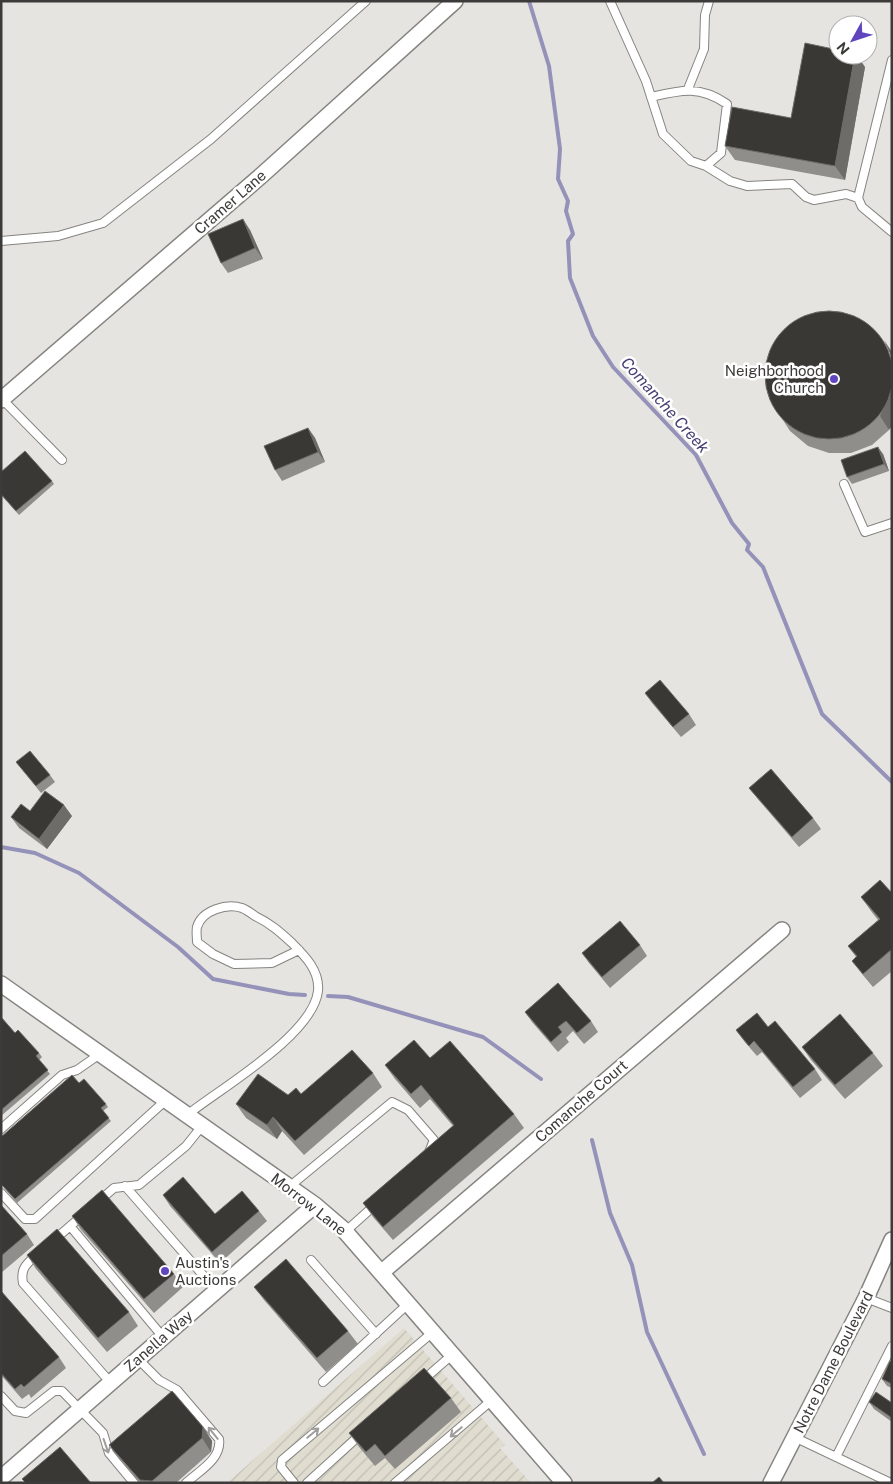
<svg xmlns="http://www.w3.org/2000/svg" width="893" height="1484" font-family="'Public Sans',sans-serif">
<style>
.industrial{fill:url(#industrial-furrows)}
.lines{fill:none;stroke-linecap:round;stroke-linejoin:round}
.stream{stroke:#9492b9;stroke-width:4}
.lane-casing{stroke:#858480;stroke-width:10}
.street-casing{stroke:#858480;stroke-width:18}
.lane{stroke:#fff;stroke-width:8}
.street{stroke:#fff;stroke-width:15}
.wall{fill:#908e8a}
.shaded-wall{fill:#6d6c68}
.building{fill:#393834;stroke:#6d6c68}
.oneway{stroke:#9e9d9c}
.poi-dot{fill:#6045be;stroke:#fff;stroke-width:2}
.labels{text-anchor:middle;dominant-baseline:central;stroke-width:5;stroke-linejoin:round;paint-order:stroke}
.street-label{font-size:15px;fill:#3c3b3a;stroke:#fff}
.poi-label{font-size:15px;fill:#3c3b3a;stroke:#fff;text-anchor:end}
.water-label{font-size:16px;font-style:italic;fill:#463f74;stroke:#fff}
</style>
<defs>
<pattern id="industrial-furrows" width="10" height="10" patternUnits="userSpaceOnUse" patternTransform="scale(1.25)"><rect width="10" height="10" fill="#e0dcd0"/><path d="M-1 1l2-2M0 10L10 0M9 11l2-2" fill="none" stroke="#c1beb3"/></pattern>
</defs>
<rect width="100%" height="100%" fill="#e6e4e0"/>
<path class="industrial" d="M 404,1328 L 505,1445 L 500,1448 L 531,1483 L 227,1483 Z"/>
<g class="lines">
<path class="stream" d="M 529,1 L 549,66 L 560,149 L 558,179 L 568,201 L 566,211 L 573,234 L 568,241 L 570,278 L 593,336 L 613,367 L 696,455 L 732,523 L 749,544 L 747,550 L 763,567 L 822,714 L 892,782
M 1,847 L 35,853 L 79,873 L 178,947 L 213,979 L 289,994 L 305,995
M 328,996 L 348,997 L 483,1037 L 541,1079
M 592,1140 L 610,1213 L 632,1265 L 647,1332 L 704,1454"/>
<defs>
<path id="lane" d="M 610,1 L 646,81 L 663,134 L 691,161 L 706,166 L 721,153 L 727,104 C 699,85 681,90 651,97
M 892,60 L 858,198 L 862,207 L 892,232
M 688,89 L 704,49 L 705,15 L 709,1
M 706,166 L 730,181 L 747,186 L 792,184 L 806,197 L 814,200 L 846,194 L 858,198
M 1,241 L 58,236 L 103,223 L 211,139 L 366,1
M 2,399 L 62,460
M 844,484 L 865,532 L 892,523
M 187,1115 C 221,1088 313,1035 318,991 C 320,971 305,956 292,943 C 280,932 270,923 255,916 C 251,913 247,910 242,908 C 227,903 202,910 197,927 C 196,931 197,937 197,942 L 213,954 L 234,964 L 272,963 L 299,950
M 1,1129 L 62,1075 L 77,1070 L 100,1054
M 125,1186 L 216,1290
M 289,1187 L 392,1102 L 408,1110 L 434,1140 L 429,1152
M 1,1193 L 25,1219 L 35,1219 L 166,1100
M 99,1201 L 114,1188 L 139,1185 L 186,1146 L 202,1126
M 70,1226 L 163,1337
M 346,1231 L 375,1205
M 54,1240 L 83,1215
M 37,1254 C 27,1264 20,1268 23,1283 L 110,1382
M 311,1260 L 376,1334
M 866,1298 L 892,1308
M 138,1359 L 159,1380 L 177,1390 L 219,1439 C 222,1459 199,1471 186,1483
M 422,1381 L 453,1354
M 323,1382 L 409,1303
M 1,1396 L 15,1411 L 26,1413 L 54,1391 L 62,1391 L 103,1433 L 109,1453 L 134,1483
M 794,1437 L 891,1483
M 836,1457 L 892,1346
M 294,1483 L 281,1467 L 282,1460 L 433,1332
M 307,1483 L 361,1434
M 395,1483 L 492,1400"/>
<path id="street" d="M 1,400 L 263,174 L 455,1
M 1,984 L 315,1205 L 343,1229 L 564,1483
M 382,1272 L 782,930
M 1,1478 L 315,1205
M 771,1483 L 866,1298 L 892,1240"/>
</defs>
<use href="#lane" class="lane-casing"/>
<use href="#street" class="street-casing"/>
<use href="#lane" class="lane"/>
<use href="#street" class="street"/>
</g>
<path class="wall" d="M 865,67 L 845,180 L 735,160 L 725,146 L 791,118 Z
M 250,230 L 263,259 L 228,273 L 221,263 Z
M 853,315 L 889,430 L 872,445 L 851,453 L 829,453 L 808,446 L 790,431 L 781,417 Z
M 308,428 L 315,438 L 325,462 L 282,481 L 275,470 Z
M 883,454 L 889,471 L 852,484 L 847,477 Z
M 1,472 L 52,481 L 54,484 L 19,515 L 1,495 Z
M 645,693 L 689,714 L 696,725 L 681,737 L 652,703 Z
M 16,762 L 50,775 L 55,782 L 41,793 Z
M 749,788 L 813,818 L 821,829 L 799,847 L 757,798 Z
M 72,816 L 47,849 L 19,828 L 11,817 Z
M 892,893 L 892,971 L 873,987 L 862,974 L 852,961 L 856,957 L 848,946 L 878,920 L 871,911 L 861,897 Z
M 640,945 L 647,956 L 610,988 L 589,963 L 582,953 Z
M 525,1012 L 591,1021 L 598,1032 L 584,1044 L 573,1031 L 566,1038 L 569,1042 L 558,1052 L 532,1022 Z
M 1,1017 L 15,1033 L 39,1053 L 42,1057 L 39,1060 L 50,1074 L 1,1116 Z
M 768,1027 L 815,1069 L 822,1080 L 800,1098 L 762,1052 L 757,1056 L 744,1041 L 736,1030 Z
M 802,1047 L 873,1053 L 883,1066 L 845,1099 L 811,1060 Z
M 430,1058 L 514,1114 L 524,1128 L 393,1240 L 373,1217 L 363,1203 L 453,1126 L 430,1099 L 420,1108 L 395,1079 L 385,1065 Z
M 373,1073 L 382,1087 L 304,1155 L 282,1131 L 277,1139 L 246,1118 L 236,1104 L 288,1095 L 301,1094 Z
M 79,1083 L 106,1104 L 108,1107 L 103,1111 L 111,1121 L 17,1203 L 1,1184 L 1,1137 Z
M 163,1195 L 215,1214 L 259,1211 L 267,1221 L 220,1263 L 170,1206 Z
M 1,1205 L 27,1234 L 34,1245 L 1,1273 Z
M 72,1216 L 174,1274 L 183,1287 L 154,1313 L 81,1230 Z
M 27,1255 L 129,1312 L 138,1326 L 107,1352 L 36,1269 Z
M 254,1287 L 348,1331 L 358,1344 L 326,1372 L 264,1300 Z
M 1,1291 L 59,1357 L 66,1368 L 31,1398 L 29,1394 L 22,1399 L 1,1375 Z
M 892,1362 L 892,1388 L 887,1386 L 882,1379 Z
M 451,1398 L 461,1412 L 395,1469 L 385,1458 L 375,1466 L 359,1447 L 349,1433 Z
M 869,1402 L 892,1403 L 892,1422 L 874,1409 Z
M 203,1427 L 212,1441 L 211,1452 L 176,1483 L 140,1483 L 119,1459 L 109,1445 Z"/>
<path class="shaded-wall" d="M 855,55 L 857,55 L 865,67 L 845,180 L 835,166 Z
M 243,219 L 250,230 L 263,259 L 255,248 Z
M 884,340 L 892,352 L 892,358 Z
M 892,390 L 892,426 L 889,430 L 880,416 Z
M 308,428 L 315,438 L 325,462 L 318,452 Z
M 878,447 L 883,454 L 889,471 L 884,464 Z
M 64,805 L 72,816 L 47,849 L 39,839 Z
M 273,1117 L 282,1131 L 277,1139 L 267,1125 Z
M 203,1427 L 212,1441 L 211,1452 L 202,1438 Z"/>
<path class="building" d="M 805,43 L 838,50 L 838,55 L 855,55 L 835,166 L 725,146 L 732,107 L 791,118 Z
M 243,219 L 255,248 L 221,263 L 208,234 Z
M765 375a64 64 0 1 1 128 0a64 64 0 1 1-128 0Z
M 308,428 L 318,452 L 275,470 L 264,446 Z
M 878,447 L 884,464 L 847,477 L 841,460 Z
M 25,451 L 52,481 L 16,511 L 1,494 L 1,472 Z
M 660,680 L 689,714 L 673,727 L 645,693 Z
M 30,751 L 50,775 L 36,786 L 16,762 Z
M 771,769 L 813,818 L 792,837 L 749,788 Z
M 45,791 L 64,805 L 39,839 L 11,817 L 21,804 L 30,811 Z
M 880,880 L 892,893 L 892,949 L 863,974 L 852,961 L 857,956 L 848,946 L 880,919 L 861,897 Z
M 620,921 L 640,945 L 602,977 L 582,953 Z
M 558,983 L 591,1021 L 577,1033 L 566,1021 L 558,1027 L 562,1032 L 551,1042 L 525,1012 Z
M 757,1013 L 768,1027 L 775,1021 L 815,1069 L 793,1087 L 754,1041 L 749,1046 L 736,1030 Z
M 840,1014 L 873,1053 L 835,1085 L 802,1047 Z
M 1,1017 L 15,1033 L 18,1030 L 39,1053 L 36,1056 L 48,1070 L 1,1110 Z
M 414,1040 L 430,1058 L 450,1041 L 514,1114 L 383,1227 L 363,1203 L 454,1125 L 421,1085 L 411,1094 L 385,1065 Z
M 352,1050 L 373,1073 L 295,1141 L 273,1117 L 267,1125 L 236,1104 L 258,1074 L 288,1095 L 296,1088 L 301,1094 Z
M 72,1075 L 79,1083 L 84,1079 L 106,1104 L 101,1108 L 109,1118 L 15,1199 L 1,1184 L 1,1137 Z
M 183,1177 L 215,1214 L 242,1191 L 259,1211 L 212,1252 L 163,1195 Z
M 102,1190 L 174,1274 L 144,1299 L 72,1216 Z
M 1,1205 L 27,1234 L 1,1256 Z
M 57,1229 L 129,1312 L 98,1338 L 27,1255 Z
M 286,1259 L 348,1331 L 317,1358 L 254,1287 Z
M 1,1291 L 59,1357 L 24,1387 L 21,1384 L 15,1389 L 1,1373 Z
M 890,1361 L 892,1362 L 892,1384 L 882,1379 Z
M 424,1368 L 451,1398 L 385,1456 L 375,1444 L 366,1452 L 349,1433 Z
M 172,1391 L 203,1427 L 202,1438 L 152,1481 L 140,1480 L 109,1445 Z
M 876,1392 L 892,1403 L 892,1418 L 869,1402 Z
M 60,1447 L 91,1483 L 26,1483 L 22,1479 Z
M 659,1477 L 664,1483 L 652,1483 Z"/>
<defs><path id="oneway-shaft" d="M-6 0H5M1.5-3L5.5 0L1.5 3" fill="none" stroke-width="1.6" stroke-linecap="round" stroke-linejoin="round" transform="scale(1.25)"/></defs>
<g class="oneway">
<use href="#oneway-shaft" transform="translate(456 1432) rotate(140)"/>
<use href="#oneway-shaft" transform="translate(213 1433) rotate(-129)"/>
<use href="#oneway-shaft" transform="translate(313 1433) rotate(-40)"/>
<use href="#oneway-shaft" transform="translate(106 1446) rotate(71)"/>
</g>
<g class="poi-dot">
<circle cx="834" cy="379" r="5"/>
<circle cx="165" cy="1271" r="5"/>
</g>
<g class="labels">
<g class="street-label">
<text transform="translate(230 202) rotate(-41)">Cramer Lane</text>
<text transform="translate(581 1101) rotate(-41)">Comanche Court</text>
<text transform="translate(309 1204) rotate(38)">Morrow Lane</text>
<text transform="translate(158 1341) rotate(-41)">Zanella Way</text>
<text transform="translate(833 1362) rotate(-63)">Notre Dame Boulevard</text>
</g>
<g class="poi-label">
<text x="824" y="370">Neighborhood<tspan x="824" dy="17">Church</tspan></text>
<text x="175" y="1262" text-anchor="start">Austin's<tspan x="175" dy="17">Auctions</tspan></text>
</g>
<g class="water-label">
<text transform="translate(665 405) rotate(48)">Comanche Creek</text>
</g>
</g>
<rect width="893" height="1484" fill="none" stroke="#3c3b3a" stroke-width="5"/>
<g transform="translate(853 40) rotate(230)"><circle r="24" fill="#ffffff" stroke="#b1b1b0"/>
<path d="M0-4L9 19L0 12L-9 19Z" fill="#6045be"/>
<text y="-8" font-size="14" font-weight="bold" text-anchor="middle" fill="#3c3b3a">N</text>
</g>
</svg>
